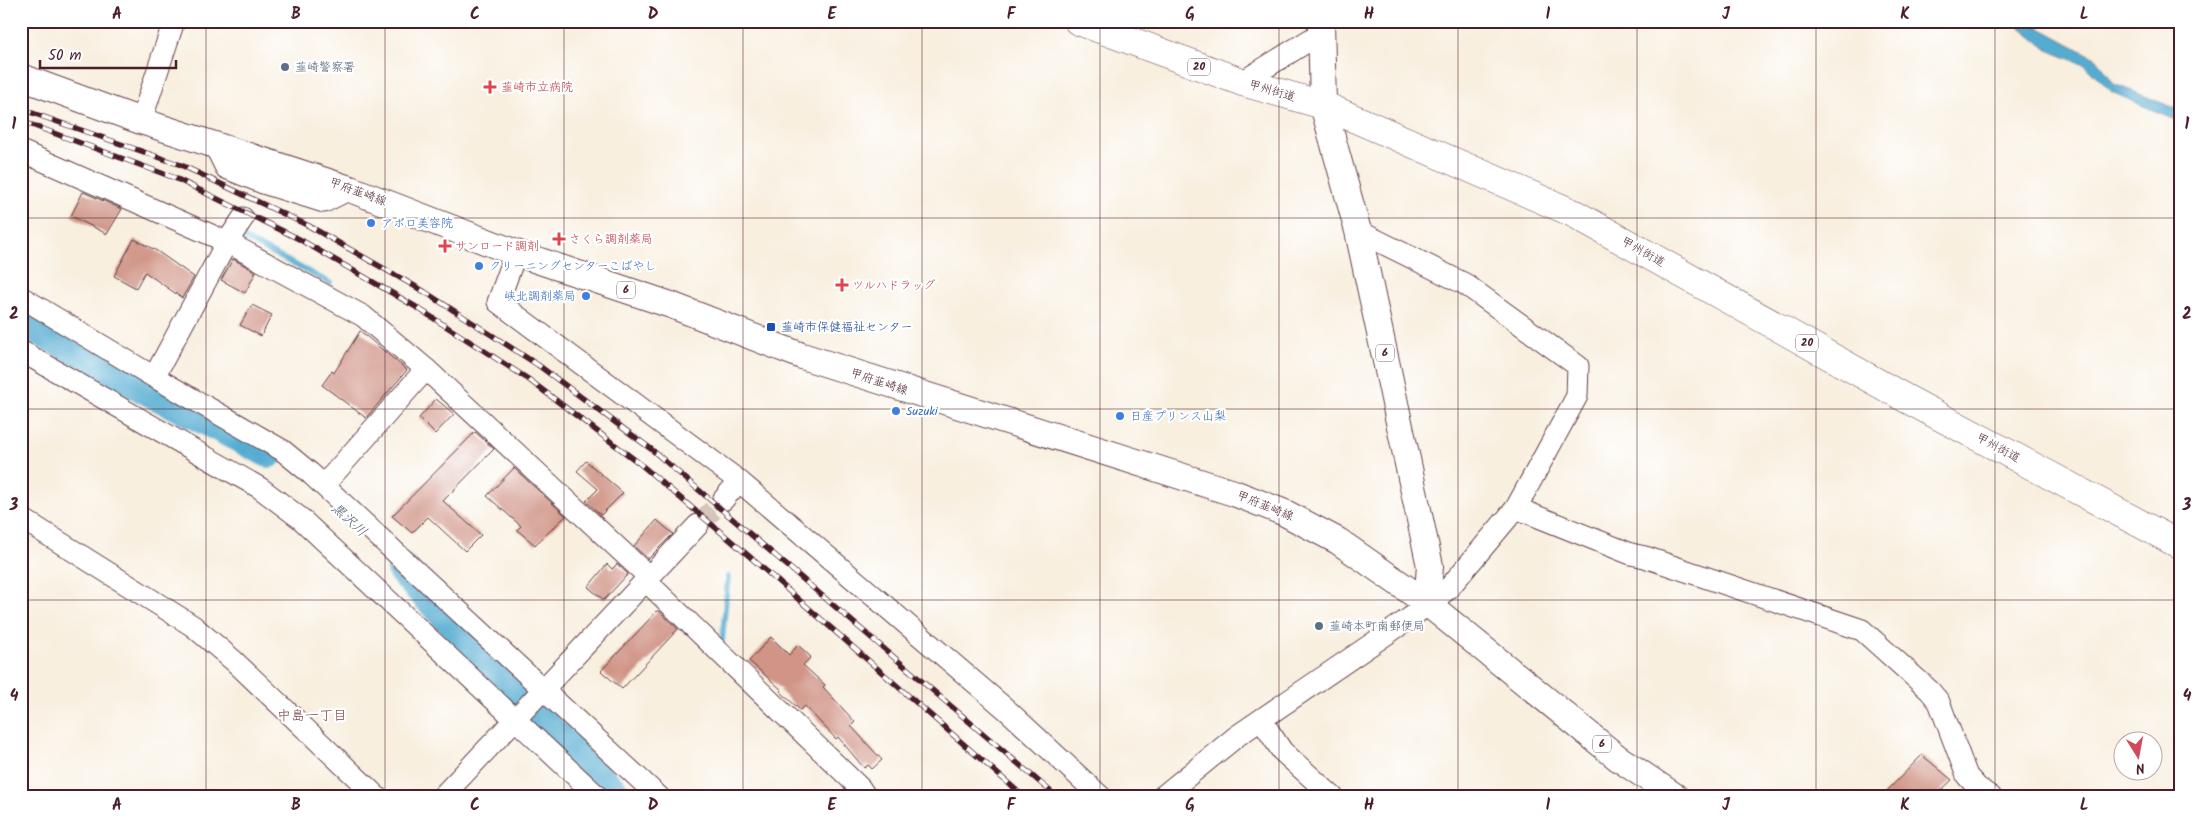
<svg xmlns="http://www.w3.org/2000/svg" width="2201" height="818" font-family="Kalam,'Klee One',sans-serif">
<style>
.water{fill:#54acd1;stroke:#4f667e}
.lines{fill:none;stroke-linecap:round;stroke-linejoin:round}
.stream{stroke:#54acd1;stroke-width:5.5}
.river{stroke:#54acd1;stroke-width:32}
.building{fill:#d09587}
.minor-tunnel{stroke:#d5c5bb;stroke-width:21;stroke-dasharray:21 11;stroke-linecap:butt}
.minor-casing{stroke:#643e46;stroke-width:23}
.major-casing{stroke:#643e46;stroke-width:28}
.highway-casing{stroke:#643e46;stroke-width:29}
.minor{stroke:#fff;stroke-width:21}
.major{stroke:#fff;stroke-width:26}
.highway{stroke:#fff;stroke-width:28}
.rail-casing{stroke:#4a1f2b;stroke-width:5.5}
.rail{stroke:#fff;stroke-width:4;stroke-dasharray:11;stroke-linecap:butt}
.grid{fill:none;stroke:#4a1f2b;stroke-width:1;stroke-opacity:0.55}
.service-dot{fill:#5c6f8a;stroke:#fff;stroke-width:2}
.health-dot{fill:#e0444e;stroke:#fff;stroke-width:2}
.shop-dot{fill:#3f7fe0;stroke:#fff;stroke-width:2}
.transit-dot{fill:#1a4fb4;stroke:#fff;stroke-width:2}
.labels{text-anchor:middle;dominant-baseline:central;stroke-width:4.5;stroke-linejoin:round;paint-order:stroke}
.shield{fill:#fff;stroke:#80626b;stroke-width:1}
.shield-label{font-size:11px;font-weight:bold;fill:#4a1f2b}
.service-label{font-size:12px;fill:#4e5e75;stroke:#fff;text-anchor:start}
.health-label{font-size:12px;fill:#be3a42;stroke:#fff;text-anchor:start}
.street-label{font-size:12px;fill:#4a1f2b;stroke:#fff}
.shop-label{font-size:12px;fill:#366cbe;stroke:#fff;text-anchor:start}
.transit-label{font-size:12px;fill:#164399;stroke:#fff;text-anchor:start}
.water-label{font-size:14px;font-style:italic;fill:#4e5e76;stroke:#fff}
.neighbourhood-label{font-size:14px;fill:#79484b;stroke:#fff}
.neatline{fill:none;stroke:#4a1f2b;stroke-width:2}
.grid-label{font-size:16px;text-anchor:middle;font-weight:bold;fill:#4a1f2b}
</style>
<rect width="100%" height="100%" fill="#fff"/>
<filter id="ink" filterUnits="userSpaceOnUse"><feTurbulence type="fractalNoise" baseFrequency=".02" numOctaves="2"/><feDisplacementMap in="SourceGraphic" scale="10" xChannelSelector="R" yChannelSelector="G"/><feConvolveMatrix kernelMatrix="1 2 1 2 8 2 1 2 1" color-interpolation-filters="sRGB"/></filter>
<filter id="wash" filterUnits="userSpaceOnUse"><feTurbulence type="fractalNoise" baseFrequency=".0096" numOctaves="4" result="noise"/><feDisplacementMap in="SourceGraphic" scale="20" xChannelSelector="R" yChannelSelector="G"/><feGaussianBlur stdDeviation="1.12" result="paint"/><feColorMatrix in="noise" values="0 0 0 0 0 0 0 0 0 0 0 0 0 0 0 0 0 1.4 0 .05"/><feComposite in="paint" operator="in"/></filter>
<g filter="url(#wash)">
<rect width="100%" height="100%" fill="#f8efdf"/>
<path class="water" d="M 2012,21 L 2027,21 L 2097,59 L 2114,84 L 2180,110 L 2180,122 L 2112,92 L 2085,65 L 2048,50 Z"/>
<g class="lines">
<path class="stream" d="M 236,234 L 330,283
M 722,643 L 728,577"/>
<path class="river" d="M 21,319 L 131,381 L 269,452
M 403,570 L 456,626 L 494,676 L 618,797"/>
</g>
<g id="blocks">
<path class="building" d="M 83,192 L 122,209 L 107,234 L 71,216 Z
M 134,239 L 157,251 L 194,277 L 182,298 L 145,272 L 136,288 L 114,276 Z
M 233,259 L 256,272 L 245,293 L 221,280 Z
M 252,305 L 272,315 L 261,336 L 240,325 Z
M 360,331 L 407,370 L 366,418 L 322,385 L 332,371 L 334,373 Z
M 436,399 L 454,414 L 435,434 L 419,418 Z
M 475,432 L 494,449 L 443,501 L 481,535 L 465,551 L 428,517 L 412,533 L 392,516 Z
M 586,461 L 623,493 L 601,515 L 586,501 L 598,489 L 577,471 Z
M 514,468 L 566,516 L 535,545 L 517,530 L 521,526 L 487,496 Z
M 657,520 L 673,534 L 648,559 L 634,546 Z
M 607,564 L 612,569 L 617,564 L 628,574 L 604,600 L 588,587 Z
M 658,610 L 678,629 L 622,689 L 601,671 Z
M 771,637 L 789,655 L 798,645 L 811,657 L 803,665 L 825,685 L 823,687 L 855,722 L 851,726 L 882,760 L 872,769 L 868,765 L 864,768 L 838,737 L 836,739 L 805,706 L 800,710 L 780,691 L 782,690 L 749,661 Z
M 1922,755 L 1952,780 L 1934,797 L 1881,797 Z"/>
</g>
</g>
<g filter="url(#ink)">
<use href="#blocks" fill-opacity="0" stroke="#643e46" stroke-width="1"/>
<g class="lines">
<path class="minor-tunnel" d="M 698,525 L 723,500"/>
<defs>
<path id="minor" d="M 1242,82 L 1321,33
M 141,121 L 174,21
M 214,144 L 226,168 L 263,183 L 324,202 L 350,189
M 21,151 L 227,242 L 363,316 L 426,369 L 649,577
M 516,253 L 498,302 L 739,481 L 1007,710 L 1101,797
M 21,297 L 154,377 L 282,450 L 310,473 L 659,797
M 21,351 L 260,488 L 300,518 L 598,797
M 154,377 L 227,242 L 243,218
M 324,485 L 426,369
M 723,500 L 739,481
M 1516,508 L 1631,554 L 1645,557 L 1862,630 L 1930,691 L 1939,702 L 1967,776 L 1978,788 L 1991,797
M 21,518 L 193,626 L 234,661 L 377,797
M 645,580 L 860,788 L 866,797
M 1262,721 L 1282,751 L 1333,797
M 442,797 L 698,525
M 1162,797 L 1237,736 L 1410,618 L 1448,589 L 1516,508 L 1577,396 L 1578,366 L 1465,284 L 1358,231"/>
<path id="major" d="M 1321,21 L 1323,105 L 1358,231 L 1430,566 L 1427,603
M 21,77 L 141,121 L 350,189 L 516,253 L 671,305 L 802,356 L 1234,493 L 1285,513 L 1338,541 L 1427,603 L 1618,758 L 1676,797"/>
<path id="highway" d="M 1078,21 L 1242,82 L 1323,105 L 1573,213 L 1905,398 L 2180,545"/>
</defs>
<use href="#minor" class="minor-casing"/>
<use href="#major" class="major-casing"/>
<use href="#highway" class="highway-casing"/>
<use href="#minor" class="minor"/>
<use href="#major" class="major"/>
<use href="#highway" class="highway"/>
<defs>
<path id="rail" d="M 21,109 L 181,165 L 309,226 L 425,292 L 538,365 L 651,449 L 1057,797
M 21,121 L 175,178 L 299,239 L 416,307 L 528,379 L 639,463 L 749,556 L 1024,797"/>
</defs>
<use href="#rail" class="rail-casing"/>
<use href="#rail" class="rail"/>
</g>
</g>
<path class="grid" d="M 206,21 L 206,797M 385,21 L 385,797M 564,21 L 564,797M 743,21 L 743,797M 922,21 L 922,797M 1100,21 L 1100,797M 1279,21 L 1279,797M 1458,21 L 1458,797M 1637,21 L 1637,797M 1816,21 L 1816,797M 1995,21 L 1995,797M 21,218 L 2180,218M 21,409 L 2180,409M 21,600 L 2180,600"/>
<g class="service-dot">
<circle cx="285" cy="67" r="5"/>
<circle cx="1319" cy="626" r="5"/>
</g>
<g class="health-dot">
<path d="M487.5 79.5h5v5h5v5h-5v5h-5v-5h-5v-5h5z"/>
<path d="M556.5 231.5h5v5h5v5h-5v5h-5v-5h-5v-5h5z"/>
<path d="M442.5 238.5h5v5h5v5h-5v5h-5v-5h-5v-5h5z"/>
<path d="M839.5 277.5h5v5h5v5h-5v5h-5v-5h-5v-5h5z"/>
</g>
<g class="shop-dot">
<circle cx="371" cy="223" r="5"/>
<circle cx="479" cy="266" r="5"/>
<circle cx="586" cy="296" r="5"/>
<circle cx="896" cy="411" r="5"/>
<circle cx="1120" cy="416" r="5"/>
</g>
<rect class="transit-dot" x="766" y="322" width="10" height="10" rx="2.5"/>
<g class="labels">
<g class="shield">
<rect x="1188" y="58.5" width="22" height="17" rx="4"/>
<rect x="617" y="281.5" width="18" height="17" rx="4"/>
<rect x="1796" y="334.5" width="22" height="17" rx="4"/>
<rect x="1376" y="344.5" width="18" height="17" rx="4"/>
<rect x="1593" y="735.5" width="18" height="17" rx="4"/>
</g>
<g class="shield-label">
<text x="1199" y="67">20</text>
<text x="626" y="290">6</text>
<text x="1807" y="343">20</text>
<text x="1385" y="353">6</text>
<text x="1602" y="744">6</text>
</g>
<g class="service-label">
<text x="295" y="67">韮崎警察署</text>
<text x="1329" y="626">韮崎本町南郵便局</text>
</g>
<g class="health-label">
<text x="501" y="87">韮崎市立病院</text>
<text x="569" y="239">さくら調剤薬局</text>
<text x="455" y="246">サンロード調剤</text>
<text x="852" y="285">ツルハドラッグ</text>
</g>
<g class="street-label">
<text transform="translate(1272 91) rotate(16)">甲州街道</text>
<text transform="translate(358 192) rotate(20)">甲府韮崎線</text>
<text transform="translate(1643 252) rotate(29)">甲州街道</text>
<text transform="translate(879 382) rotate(18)">甲府韮崎線</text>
<text transform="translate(1998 448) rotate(28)">甲州街道</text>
<text transform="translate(1265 506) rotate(22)">甲府韮崎線</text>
</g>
<g class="shop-label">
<text x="381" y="223">アポロ美容院</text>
<text x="489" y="266">クリーニングセンターこばやし</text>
<text x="576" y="296" text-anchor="end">峡北調剤薬局</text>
<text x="906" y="411">Suzuki</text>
<text x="1130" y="416">日産プリンス山梨</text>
</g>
<g class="transit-label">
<text x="781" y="327">韮崎市保健福祉センター</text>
</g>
<g class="water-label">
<text transform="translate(349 520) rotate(42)">黒沢川</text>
</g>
<g class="neighbourhood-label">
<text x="312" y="716">中島一丁目</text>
</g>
</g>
<rect width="2201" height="818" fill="none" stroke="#fff" stroke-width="55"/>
<g transform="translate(2138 756) rotate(169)"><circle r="24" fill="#ffffff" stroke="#b7a5aa"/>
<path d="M0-4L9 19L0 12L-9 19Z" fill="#d1495b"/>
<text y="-8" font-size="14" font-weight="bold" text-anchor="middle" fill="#4a1f2b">N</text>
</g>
<path d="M40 60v8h136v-8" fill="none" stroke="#4a1f2b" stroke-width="2.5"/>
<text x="48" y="60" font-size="15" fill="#4a1f2b" stroke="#ffffff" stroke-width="4" paint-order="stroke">50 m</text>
<rect x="28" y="28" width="2146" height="762" class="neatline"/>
<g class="grid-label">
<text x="117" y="19">A</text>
<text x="296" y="19">B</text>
<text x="475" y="19">C</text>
<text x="653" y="19">D</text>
<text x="832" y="19">E</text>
<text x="1011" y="19">F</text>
<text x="1190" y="19">G</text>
<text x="1369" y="19">H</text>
<text x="1548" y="19">I</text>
<text x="1726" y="19">J</text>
<text x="1905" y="19">K</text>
<text x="2084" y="19">L</text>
<text x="14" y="129">1</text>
<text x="2187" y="129">1</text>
<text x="14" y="319">2</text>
<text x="2187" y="319">2</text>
<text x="14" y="510">3</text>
<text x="2187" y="510">3</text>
<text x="14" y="701">4</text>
<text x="2187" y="701">4</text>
<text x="117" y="810">A</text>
<text x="296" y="810">B</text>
<text x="475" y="810">C</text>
<text x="653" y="810">D</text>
<text x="832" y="810">E</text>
<text x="1011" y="810">F</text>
<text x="1190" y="810">G</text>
<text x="1369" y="810">H</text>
<text x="1548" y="810">I</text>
<text x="1726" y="810">J</text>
<text x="1905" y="810">K</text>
<text x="2084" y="810">L</text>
</g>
</svg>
